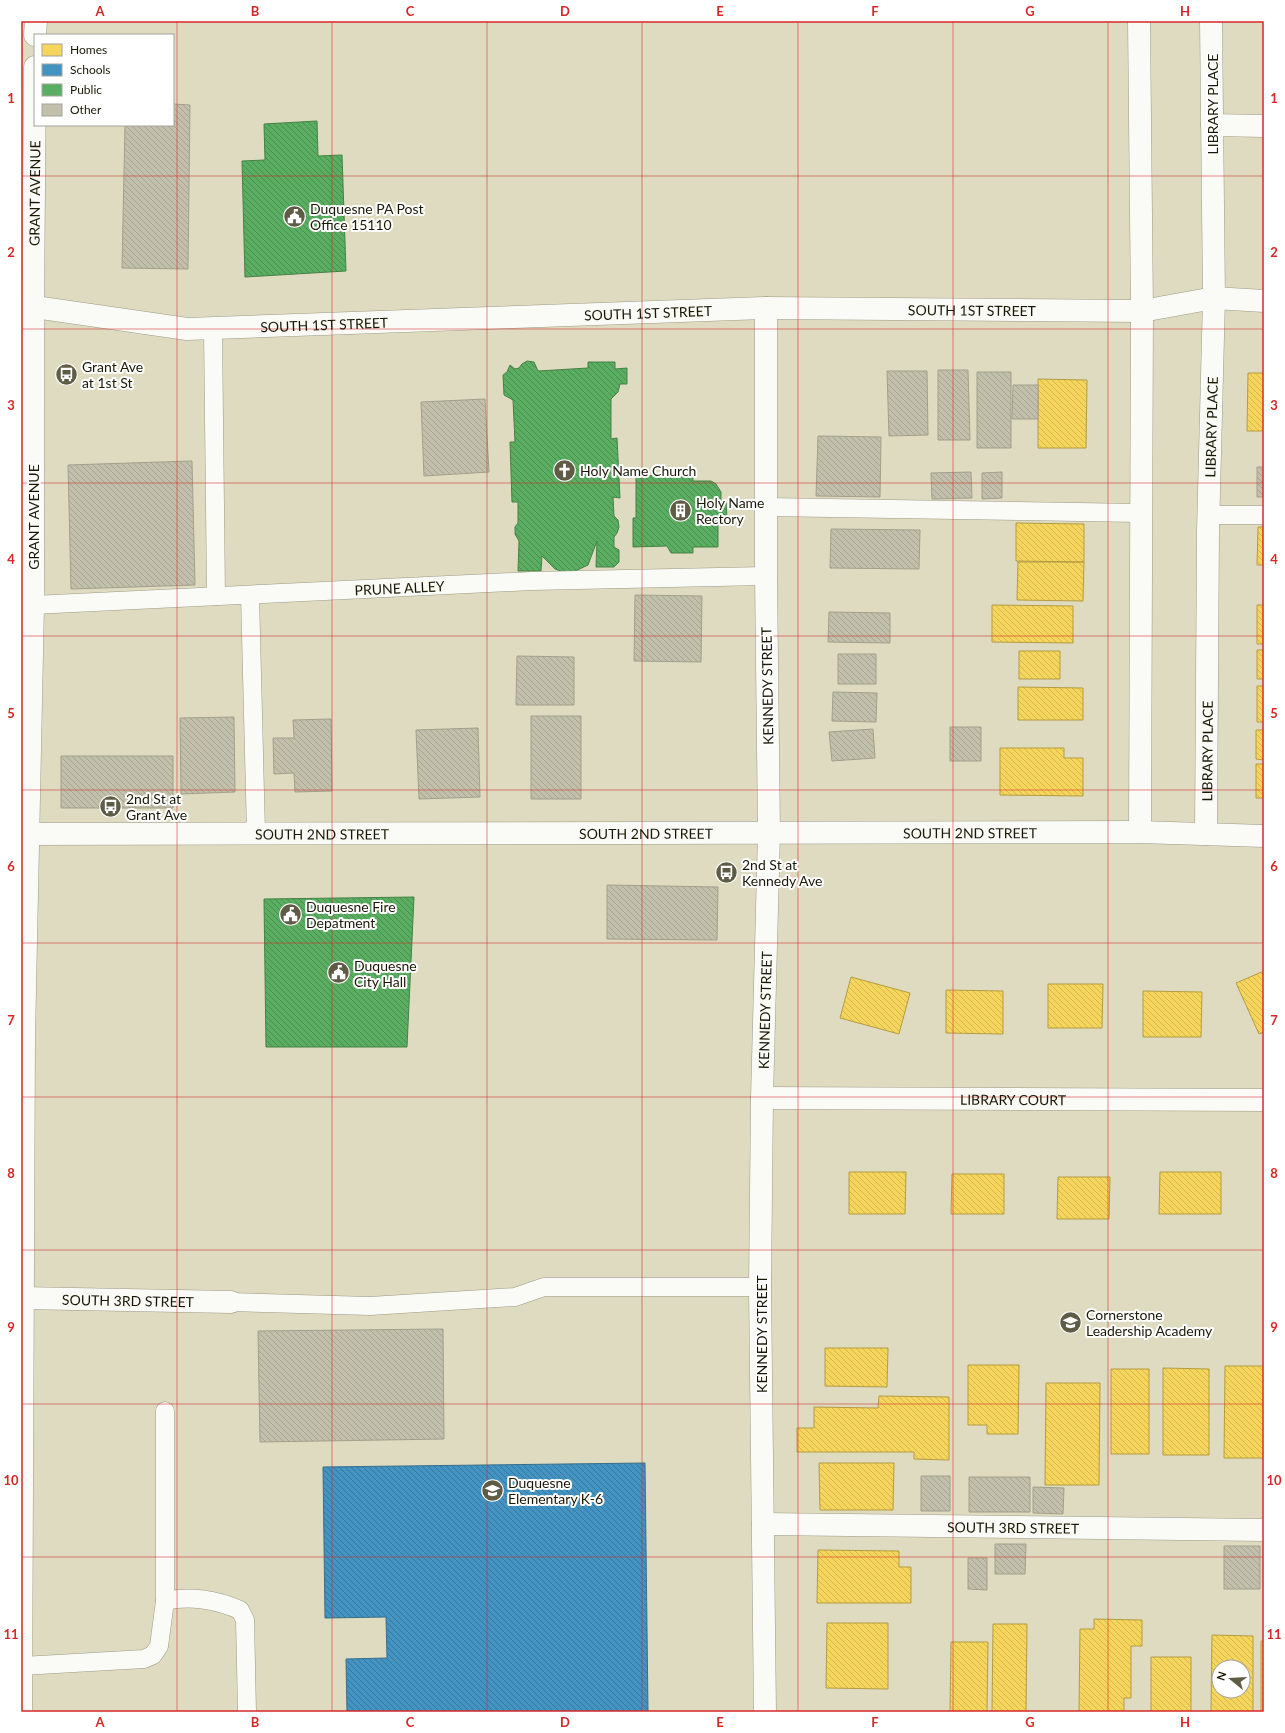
<svg xmlns="http://www.w3.org/2000/svg" width="1285" height="1733" font-family="Lato,sans-serif">
<style>
.homes{fill:url(#homes-back-hatch);stroke:#b49c42;fill-rule:evenodd}
.schools{fill:url(#schools-back-hatch);stroke:#376e8a}
.public{fill:url(#public-back-hatch);stroke:#478145}
.building{fill:url(#building-back-hatch);stroke:#a2a08b}
.lines{fill:none;stroke-linecap:round;stroke-linejoin:round}
.service-casing{stroke:#9d9a85;stroke-width:19}
.minor-casing{stroke:#9d9a85;stroke-width:23}
.tertiary-casing{stroke:#9d9a85;stroke-width:23}
.service{stroke:#fafaf6;stroke-width:18}
.minor{stroke:#fafaf6;stroke-width:22}
.tertiary{stroke:#fafaf6;stroke-width:22}
.grid{fill:none;stroke:#d62828;stroke-width:1;stroke-opacity:0.55}
.labels{text-anchor:middle;dominant-baseline:central;stroke-width:4;stroke-linejoin:round;paint-order:stroke}
.street-label{font-size:14px;fill:#1a1805;stroke:#fff}
.poi-label{font-size:14px;fill:#1a1805;stroke:#fff;text-anchor:start}
.neatline{fill:none;stroke:#d62828;stroke-width:1.5}
.grid-label{font-size:13px;text-anchor:middle;font-weight:bold;fill:#d62828}
</style>
<defs>
<pattern id="homes-back-hatch" width="6" height="6" patternUnits="userSpaceOnUse"><rect width="6" height="6" fill="#f6d55c"/><path d="M-1 5l2 2M0 0l6 6M5-1l2 2" fill="none" stroke="#d2b64e"/></pattern>
<pattern id="schools-back-hatch" width="6" height="6" patternUnits="userSpaceOnUse"><rect width="6" height="6" fill="#4393c3"/><path d="M-1 5l2 2M0 0l6 6M5-1l2 2" fill="none" stroke="#37779c"/></pattern>
<pattern id="public-back-hatch" width="6" height="6" patternUnits="userSpaceOnUse"><rect width="6" height="6" fill="#5aae61"/><path d="M-1 5l2 2M0 0l6 6M5-1l2 2" fill="none" stroke="#4a8d4e"/></pattern>
<pattern id="building-back-hatch" width="6" height="6" patternUnits="userSpaceOnUse"><rect width="6" height="6" fill="#c2c0ab"/><path d="M-1 5l2 2M0 0l6 6M5-1l2 2" fill="none" stroke="#a6a492"/></pattern>
</defs>
<rect width="100%" height="100%" fill="#dedbc0"/>
<path class="homes" d="M 1248,373 L 1264,373 L 1264,431 L 1247,431 Z
M 1038,379 L 1087,380 L 1086,448 L 1038,448 Z
M 1016,523 L 1084,524 L 1084,562 L 1016,561 Z
M 1258,527 L 1264,527 L 1264,565 L 1257,565 Z
M 1018,562 L 1084,562 L 1083,601 L 1017,600 Z
M 992,605 L 1073,606 L 1073,643 L 992,642 Z
M 1257,605 L 1264,605 L 1264,644 L 1257,644 Z
M 1257,650 L 1264,650 L 1264,679 L 1257,679 Z
M 1019,651 L 1060,651 L 1060,679 L 1019,679 Z
M 1257,686 L 1264,686 L 1264,722 L 1257,722 Z
M 1018,687 L 1083,688 L 1083,720 L 1018,720 Z
M 1256,730 L 1264,730 L 1264,760 L 1256,759 Z
M 1000,748 L 1064,748 L 1064,758 L 1083,758 L 1083,796 L 1000,795 Z
M 1256,764 L 1264,764 L 1264,798 L 1256,798 Z
M 1264,971 L 1264,1032 L 1259,1034 L 1236,983 Z
M 851,977 L 910,993 L 899,1034 L 840,1018 Z
M 1048,984 L 1103,984 L 1102,1028 L 1048,1028 Z
M 946,990 L 1003,991 L 1003,1034 L 946,1033 Z
M 1143,991 L 1202,992 L 1201,1037 L 1143,1037 Z
M 849,1172 L 906,1172 L 905,1214 L 849,1214 Z
M 1160,1172 L 1221,1172 L 1221,1214 L 1159,1214 Z
M 952,1174 L 1004,1174 L 1004,1214 L 951,1214 Z
M 1058,1177 L 1110,1177 L 1109,1219 L 1057,1219 Z
M 825,1348 L 888,1348 L 887,1387 L 825,1386 Z
M 968,1365 L 1019,1365 L 1018,1434 L 987,1434 L 987,1425 L 968,1425 Z
M 1225,1366 L 1264,1366 L 1264,1458 L 1224,1458 Z
M 1163,1368 L 1209,1369 L 1209,1455 L 1163,1455 Z
M 1111,1369 L 1149,1369 L 1149,1454 L 1111,1454 Z
M 1046,1383 L 1100,1383 L 1099,1485 L 1045,1485 Z
M 879,1396 L 949,1397 L 949,1460 L 914,1459 L 914,1452 L 797,1452 L 797,1428 L 814,1428 L 814,1407 L 878,1408 Z
M 819,1463 L 894,1463 L 893,1510 L 820,1510 Z
M 818,1550 L 899,1551 L 899,1567 L 911,1567 L 911,1603 L 817,1603 Z
M 1094,1619 L 1142,1620 L 1142,1646 L 1131,1646 L 1131,1698 L 1124,1698 L 1124,1712 L 1079,1712 L 1080,1629 L 1094,1629 Z
M 827,1623 L 888,1623 L 888,1689 L 826,1688 Z
M 993,1624 L 1027,1624 L 1026,1712 L 992,1712 Z
M 1212,1635 L 1253,1636 L 1253,1712 L 1211,1712 ZM 1219,1667 L 1243,1667 L 1243,1691 L 1219,1691 Z
M 1261,1641 L 1264,1641 L 1264,1712 L 1261,1712 Z
M 951,1642 L 988,1642 L 987,1712 L 950,1712 Z
M 1151,1657 L 1191,1657 L 1191,1712 L 1151,1712 Z"/>
<path class="schools" d="M 645,1463 L 648,1712 L 347,1712 L 346,1659 L 387,1658 L 386,1617 L 325,1618 L 323,1467 Z"/>
<path class="public" d="M 317,121 L 318,156 L 342,155 L 346,271 L 245,277 L 242,161 L 265,160 L 264,124 Z
M 527,361 L 534,362 L 538,371 L 588,368 L 588,362 L 615,362 L 615,369 L 627,368 L 627,384 L 620,384 L 618,392 L 611,399 L 611,439 L 617,438 L 620,498 L 613,497 L 614,516 L 618,520 L 619,527 L 617,533 L 614,537 L 614,547 L 619,550 L 619,562 L 614,567 L 596,567 L 597,541 L 588,565 L 569,574 L 555,569 L 542,556 L 541,571 L 518,571 L 519,541 L 515,534 L 515,527 L 518,523 L 518,502 L 512,502 L 510,442 L 515,442 L 513,400 L 504,395 L 503,375 L 507,372 L 510,365 L 515,369 L 519,368 L 522,364 Z
M 693,474 L 693,481 L 711,481 L 716,484 L 721,492 L 721,501 L 726,501 L 727,519 L 718,519 L 718,547 L 693,547 L 693,553 L 671,553 L 667,546 L 633,547 L 633,518 L 636,518 L 636,476 Z
M 414,897 L 407,1047 L 266,1047 L 264,899 Z"/>
<path class="building" d="M 173,104 L 190,105 L 188,269 L 122,268 L 125,125 L 173,125 Z
M 938,370 L 968,370 L 970,440 L 938,440 Z
M 887,371 L 927,371 L 928,435 L 889,436 Z
M 977,372 L 1011,372 L 1011,448 L 977,448 Z
M 1013,385 L 1038,385 L 1038,419 L 1012,419 Z
M 485,399 L 489,472 L 424,476 L 421,402 Z
M 818,436 L 881,437 L 880,497 L 816,496 Z
M 192,461 L 195,585 L 71,589 L 68,465 Z
M 1257,467 L 1264,467 L 1264,497 L 1257,497 Z
M 971,472 L 972,498 L 932,499 L 931,473 Z
M 1002,472 L 1002,498 L 982,499 L 982,473 Z
M 831,529 L 920,530 L 919,569 L 830,568 Z
M 635,595 L 702,596 L 701,662 L 634,661 Z
M 829,612 L 890,613 L 890,643 L 828,642 Z
M 838,654 L 876,654 L 876,684 L 838,684 Z
M 517,656 L 574,657 L 574,705 L 516,705 Z
M 833,692 L 877,693 L 876,722 L 832,721 Z
M 531,716 L 581,716 L 581,799 L 531,799 Z
M 234,717 L 235,792 L 181,794 L 180,718 Z
M 331,719 L 332,791 L 295,792 L 294,773 L 274,774 L 273,738 L 294,738 L 293,720 Z
M 950,727 L 981,727 L 981,761 L 950,761 Z
M 478,728 L 480,797 L 419,799 L 416,730 Z
M 873,729 L 875,758 L 832,761 L 829,732 Z
M 61,756 L 173,756 L 173,808 L 61,808 Z
M 607,885 L 718,887 L 717,940 L 607,939 Z
M 443,1329 L 444,1439 L 260,1442 L 258,1331 Z
M 921,1476 L 950,1476 L 950,1511 L 921,1511 Z
M 969,1477 L 1030,1477 L 1030,1512 L 969,1512 Z
M 1033,1487 L 1064,1488 L 1063,1514 L 1033,1513 Z
M 995,1544 L 1026,1544 L 1025,1574 L 995,1574 Z
M 1224,1546 L 1260,1546 L 1260,1589 L 1224,1589 Z
M 968,1558 L 987,1558 L 987,1590 L 968,1589 Z"/>
<g class="lines">
<defs>
<g id="service">
<path d="M 213,328 L 216,596"/>
<path d="M 767,507 L 1140,513"/>
<path d="M 1208,515 L 1264,515"/>
<path d="M 250,595 L 256,833"/>
<path id="s1" d="M 33,605 L 532,581 L 766,576"/>
<path d="M 231,1302 L 370,1306 L 515,1297 L 544,1287 L 760,1287"/>
<path d="M 165,1601 L 165,1411"/>
<path d="M 22,1666 L 144,1659 L 153,1655 L 159,1646 L 165,1601 C 189,1595 217,1600 240,1610 L 245,1620 L 247,1712"/>
</g>
<g id="minor">
<path d="M 1139,21 L 1142,311 L 1140,832"/>
<path d="M 1212,125 L 1264,126"/>
<path id="s2" d="M 21,305 L 187,329 L 766,308 L 1142,311 L 1214,298 L 1264,301"/>
<path id="s3" d="M 21,834 L 1140,832 L 1264,836"/>
<path id="s4" d="M 1206,834 L 1208,531 L 1214,298 L 1211,21"/>
<path id="s5" d="M 762,1098 L 1264,1100"/>
<path id="s6" d="M 21,1298 L 231,1302"/>
<path id="s7" d="M 763,1524 L 1264,1530"/>
<path id="s8" d="M 765,1712 L 760,1287 L 762,1098 L 769,833 L 766,576 L 766,308"/>
</g>
<g id="tertiary">
<path d="M 35,35 L 36,21"/>
<path id="s9" d="M 21,1712 L 24,1038 L 33,605 L 33,306 L 35,67"/>
</g>
</defs>
<use href="#service" class="service-casing"/>
<use href="#minor" class="minor-casing"/>
<use href="#tertiary" class="tertiary-casing"/>
<use href="#service" class="service"/>
<use href="#minor" class="minor"/>
<use href="#tertiary" class="tertiary"/>
</g>
<path class="grid" d="M 177,21 L 177,1712M 332,21 L 332,1712M 487,21 L 487,1712M 642,21 L 642,1712M 798,21 L 798,1712M 953,21 L 953,1712M 1108,21 L 1108,1712M 21,176 L 1264,176M 21,329 L 1264,329M 21,483 L 1264,483M 21,636 L 1264,636M 21,790 L 1264,790M 21,943 L 1264,943M 21,1097 L 1264,1097M 21,1250 L 1264,1250M 21,1404 L 1264,1404M 21,1557 L 1264,1557"/>
<defs>
<symbol id="civic-disc" viewBox="-11 -11 22 22"><circle r="9.5" fill="#5f5c46" stroke="#fff"/><path d="M-.6-6.5H3V-4.5H.6V-3L4-1V1h2V6H-6V1h2V-1L-.6-3ZM-1.2 2.5V6h2.4V2.5Z" fill="#fff"/></symbol>
<symbol id="bus-disc" viewBox="-11 -11 22 22"><circle r="9.5" fill="#5f5c46" stroke="#fff"/><path d="M-5-6H5V4H4V6H2V4H-2V6H-4V4H-5ZM-3.5-4V0h7V-4ZM-3.5 1.2v1.5H-2V1.2ZM2 1.2v1.5H3.5V1.2Z" fill="#fff"/></symbol>
<symbol id="church-disc" viewBox="-11 -11 22 22"><circle r="9.5" fill="#5f5c46" stroke="#fff"/><path d="M-1.2-6h2.4v3.5h3.3v2.4h-3.3V6h-2.4V-.1h-3.3v-2.4h3.3Z" fill="#fff"/></symbol>
<symbol id="building-disc" viewBox="-11 -11 22 22"><circle r="9.5" fill="#5f5c46" stroke="#fff"/><path d="M-4-6H4V6H1V3H-1V6H-4ZM-2.5-4.3h1.7v1.8h-1.7ZM.8-4.3h1.7v1.8H.8ZM-2.5-1h1.7V.8h-1.7ZM.8-1h1.7V.8H.8Z" fill="#fff"/></symbol>
<symbol id="school-disc" viewBox="-11 -11 22 22"><circle r="9.5" fill="#5f5c46" stroke="#fff"/><path d="M0-5L7-2L0 1L-7-2ZM-4 1L0 2.5L4 1V4Q0 6-4 4Z" fill="#fff"/></symbol>
</defs>
<g fill-rule="evenodd">
<use href="#civic-disc" x="282" y="204" width="25" height="25"/>
<use href="#bus-disc" x="54" y="362" width="25" height="25"/>
<use href="#church-disc" x="552" y="458" width="25" height="25"/>
<use href="#building-disc" x="668" y="498" width="25" height="25"/>
<use href="#bus-disc" x="98" y="794" width="25" height="25"/>
<use href="#bus-disc" x="714" y="860" width="25" height="25"/>
<use href="#civic-disc" x="278" y="902" width="25" height="25"/>
<use href="#civic-disc" x="326" y="960" width="25" height="25"/>
<use href="#school-disc" x="1058" y="1310" width="25" height="25"/>
<use href="#school-disc" x="480" y="1478" width="25" height="25"/>
</g>
<g class="labels">
<g class="street-label">
<text transform="translate(1212 104) rotate(-90)">LIBRARY PLACE</text>
<text stroke="none"><textPath href="#s9" startOffset="1519">GRANT AVENUE</textPath></text>
<text stroke="none"><textPath href="#s2" startOffset="953">SOUTH 1ST STREET</textPath></text>
<text stroke="none"><textPath href="#s2" startOffset="629">SOUTH 1ST STREET</textPath></text>
<text stroke="none"><textPath href="#s2" startOffset="305">SOUTH 1ST STREET</textPath></text>
<text stroke="none"><textPath href="#s4" startOffset="407">LIBRARY PLACE</textPath></text>
<text transform="translate(33 517) rotate(-90)">GRANT AVENUE</text>
<text stroke="none"><textPath href="#s1" startOffset="367">PRUNE ALLEY</textPath></text>
<text transform="translate(767 686) rotate(-91)">KENNEDY STREET</text>
<text stroke="none"><textPath href="#s4" startOffset="83">LIBRARY PLACE</textPath></text>
<text stroke="none"><textPath href="#s3" startOffset="301">SOUTH 2ND STREET</textPath></text>
<text stroke="none"><textPath href="#s3" startOffset="625">SOUTH 2ND STREET</textPath></text>
<text stroke="none"><textPath href="#s3" startOffset="949">SOUTH 2ND STREET</textPath></text>
<text stroke="none"><textPath href="#s8" startOffset="702">KENNEDY STREET</textPath></text>
<text stroke="none"><textPath href="#s5" startOffset="251">LIBRARY COURT</textPath></text>
<text stroke="none"><textPath href="#s6" startOffset="107">SOUTH 3RD STREET</textPath></text>
<text transform="translate(761 1334) rotate(-90)">KENNEDY STREET</text>
<text stroke="none"><textPath href="#s7" startOffset="250">SOUTH 3RD STREET</textPath></text>
</g>
<g class="poi-label">
<text x="310" y="208">Duquesne PA Post<tspan x="310" dy="16">Office 15110</tspan></text>
<text x="82" y="366">Grant Ave<tspan x="82" dy="16">at 1st St</tspan></text>
<text x="580" y="470">Holy Name Church</text>
<text x="696" y="502">Holy Name<tspan x="696" dy="16">Rectory</tspan></text>
<text x="126" y="798">2nd St at<tspan x="126" dy="16">Grant Ave</tspan></text>
<text x="742" y="864">2nd St at<tspan x="742" dy="16">Kennedy Ave</tspan></text>
<text x="306" y="906">Duquesne Fire<tspan x="306" dy="16">Depatment</tspan></text>
<text x="354" y="965">Duquesne<tspan x="354" dy="16">City Hall</tspan></text>
<text x="1086" y="1314">Cornerstone<tspan x="1086" dy="16">Leadership Academy</tspan></text>
<text x="508" y="1482">Duquesne<tspan x="508" dy="16">Elementary K-6</tspan></text>
</g>
</g>
<rect width="1285" height="1733" fill="none" stroke="#ffffff" stroke-width="44"/>
<rect x="34" y="34" width="140" height="92" fill="#ffffff" stroke="#a3a39b"/>
<rect x="42" y="44" width="20" height="12" fill="#f6d55c" stroke="#a3a39b"/>
<text x="70" y="54" font-size="12" fill="#1a1805">Homes</text>
<rect x="42" y="64" width="20" height="12" fill="#4393c3" stroke="#a3a39b"/>
<text x="70" y="74" font-size="12" fill="#1a1805">Schools</text>
<rect x="42" y="84" width="20" height="12" fill="#5aae61" stroke="#a3a39b"/>
<text x="70" y="94" font-size="12" fill="#1a1805">Public</text>
<rect x="42" y="104" width="20" height="12" fill="#c2c0ab" stroke="#a3a39b"/>
<text x="70" y="114" font-size="12" fill="#1a1805">Other</text>
<g transform="translate(1231 1679) rotate(288)"><circle r="19" fill="#ffffff" stroke="#a3a39b"/>
<path d="M0-3L7 15L0 10L-7 15Z" fill="#5f5c46"/>
<text y="-6" font-size="11" font-weight="bold" text-anchor="middle" fill="#1a1805">N</text>
</g>
<rect x="22" y="22" width="1241" height="1689" class="neatline"/>
<g class="grid-label">
<text x="100" y="16">A</text>
<text x="255" y="16">B</text>
<text x="410" y="16">C</text>
<text x="565" y="16">D</text>
<text x="720" y="16">E</text>
<text x="875" y="16">F</text>
<text x="1030" y="16">G</text>
<text x="1185" y="16">H</text>
<text x="11" y="103">1</text>
<text x="1274" y="103">1</text>
<text x="11" y="257">2</text>
<text x="1274" y="257">2</text>
<text x="11" y="410">3</text>
<text x="1274" y="410">3</text>
<text x="11" y="564">4</text>
<text x="1274" y="564">4</text>
<text x="11" y="718">5</text>
<text x="1274" y="718">5</text>
<text x="11" y="871">6</text>
<text x="1274" y="871">6</text>
<text x="11" y="1025">7</text>
<text x="1274" y="1025">7</text>
<text x="11" y="1178">8</text>
<text x="1274" y="1178">8</text>
<text x="11" y="1332">9</text>
<text x="1274" y="1332">9</text>
<text x="11" y="1485">10</text>
<text x="1274" y="1485">10</text>
<text x="11" y="1639">11</text>
<text x="1274" y="1639">11</text>
<text x="100" y="1727">A</text>
<text x="255" y="1727">B</text>
<text x="410" y="1727">C</text>
<text x="565" y="1727">D</text>
<text x="720" y="1727">E</text>
<text x="875" y="1727">F</text>
<text x="1030" y="1727">G</text>
<text x="1185" y="1727">H</text>
</g>
</svg>
